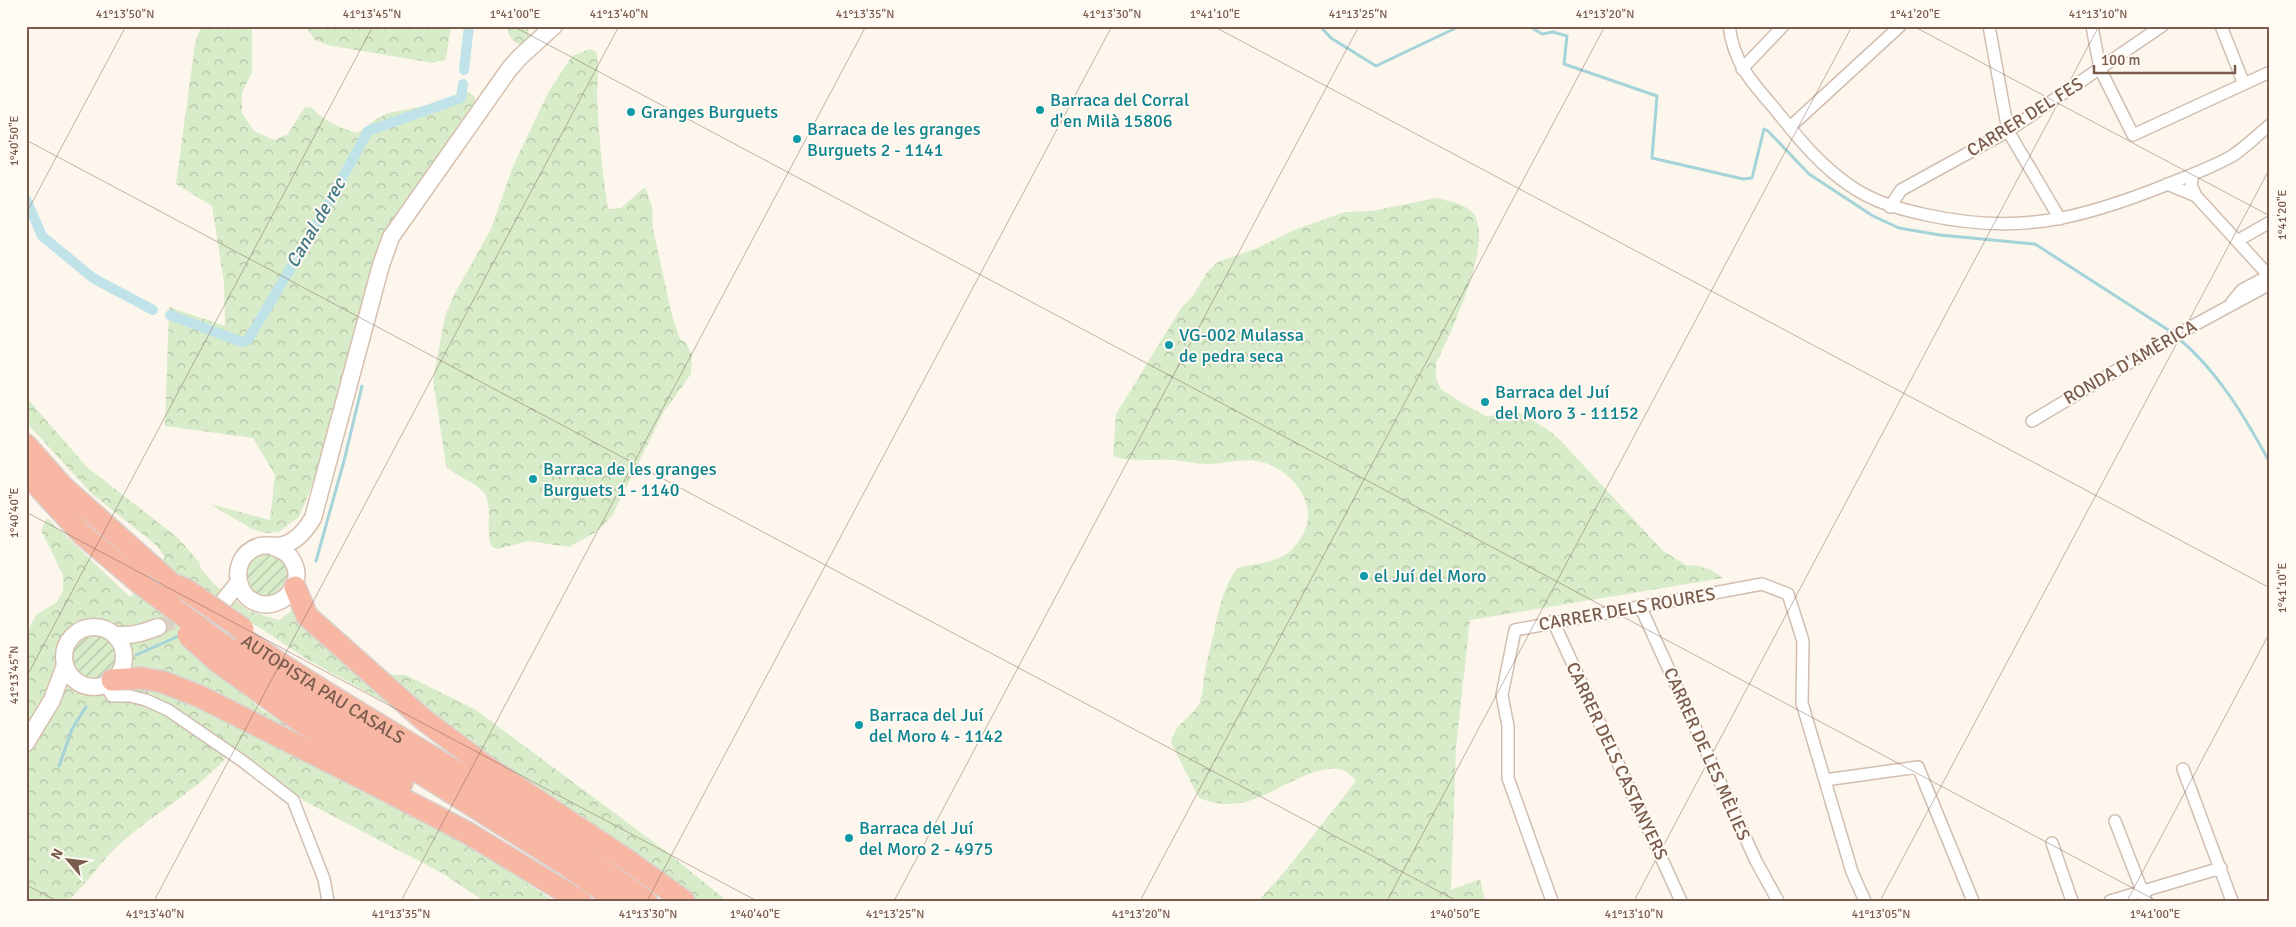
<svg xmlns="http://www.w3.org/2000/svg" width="2296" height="927" font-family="Signika,sans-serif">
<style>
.forest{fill:url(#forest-crowns)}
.garden{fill:url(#garden-furrows)}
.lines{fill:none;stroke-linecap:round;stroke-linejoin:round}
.stream{stroke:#a5d3da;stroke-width:3}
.canal{stroke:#bfe3e8;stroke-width:10}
.secondary-tunnel{stroke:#dcd0c4;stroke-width:16;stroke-dasharray:16 8;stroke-linecap:butt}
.street-casing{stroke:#d1beb0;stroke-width:14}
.secondary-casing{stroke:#d6c0b0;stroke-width:19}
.highway-casing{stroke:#dad1cd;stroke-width:24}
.street{stroke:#fff;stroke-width:11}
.secondary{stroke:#fff;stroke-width:16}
.highway{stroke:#f7b7a3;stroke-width:21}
.highway-bridge-casing{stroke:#dad1cd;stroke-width:24;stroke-linecap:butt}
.highway-bridge{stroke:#f7b7a3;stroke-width:21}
.ticks{fill:none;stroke:#7a5c4d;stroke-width:1;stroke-opacity:0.45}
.culture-dot{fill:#0f9aa8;stroke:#fffaf3;stroke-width:2}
.labels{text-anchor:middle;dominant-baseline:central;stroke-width:4;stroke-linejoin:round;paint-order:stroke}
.culture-label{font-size:18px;fill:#0d838f;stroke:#fffaf3;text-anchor:start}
.street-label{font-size:18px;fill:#7a5c4d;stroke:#fffaf3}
.water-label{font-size:19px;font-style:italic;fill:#437c86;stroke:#fffaf3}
.neatline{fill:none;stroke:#7a5c4d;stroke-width:2}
.ticks-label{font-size:12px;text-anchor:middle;fill:#7a5c4d}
</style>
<defs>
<pattern id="forest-crowns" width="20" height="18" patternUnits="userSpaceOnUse" patternTransform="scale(1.25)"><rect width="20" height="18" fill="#d8ecc9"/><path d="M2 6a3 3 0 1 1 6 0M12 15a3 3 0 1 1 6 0" fill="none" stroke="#b4c2a5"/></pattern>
<pattern id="garden-furrows" width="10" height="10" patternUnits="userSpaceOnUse" patternTransform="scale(1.25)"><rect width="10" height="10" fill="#d8ecc9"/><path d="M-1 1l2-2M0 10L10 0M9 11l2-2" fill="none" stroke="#b4c2a5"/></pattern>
</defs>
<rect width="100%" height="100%" fill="#fdf6ec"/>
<path class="forest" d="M 201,26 L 252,26 L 252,73 L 242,92 L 242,113 L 254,131 L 274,140 L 288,134 L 304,108 L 311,107 C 321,119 343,130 358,133 L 375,120 L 388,113 L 440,103 L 468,92 L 474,96 L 476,103 L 387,235 L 362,306 L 313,483 L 299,517 L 279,532 L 265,533 L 252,529 L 210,504 L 270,520 L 275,475 L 253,438 L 165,426 L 169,307 L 225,326 L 224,283 L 212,206 L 176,184 L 195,44 Z
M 305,26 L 451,26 L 446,59 L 433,63 L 327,45 L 315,40 Z
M 506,26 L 528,26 L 529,37 L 526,43 L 520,45 C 511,40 509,36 506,26 Z
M 590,49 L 596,52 C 600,65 597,83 597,98 C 599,135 602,172 608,209 L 621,208 L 645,187 L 652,206 L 653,229 L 672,315 L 680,339 L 686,343 L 692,355 L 691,374 L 663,413 L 612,516 L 596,532 L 569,547 L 528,541 L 498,549 L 492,547 C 484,531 494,506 484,493 C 475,481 457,478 446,466 L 433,380 L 445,317 L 454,295 L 491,229 L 513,166 L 549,91 L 572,56 Z
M 1436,198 C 1448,201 1463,203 1472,212 C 1497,238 1449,336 1436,364 L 1436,378 L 1441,389 L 1462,403 L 1486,416 L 1499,415 L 1512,408 L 1547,429 L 1558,438 L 1663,551 L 1686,565 L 1699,566 L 1711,570 L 1723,578 L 1470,620 L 1456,747 L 1451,890 L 1480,879 L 1485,901 L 1258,901 L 1286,870 L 1356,781 C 1353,778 1349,773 1345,771 C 1322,759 1275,793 1252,800 C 1234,806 1216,805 1199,798 L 1171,743 C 1176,721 1189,721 1199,704 C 1203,695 1203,686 1204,677 C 1206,663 1210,650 1213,636 C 1219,611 1222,589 1237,568 C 1260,562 1285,563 1298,542 C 1308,529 1311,515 1305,500 C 1298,481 1277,464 1257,461 C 1240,458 1224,464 1207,464 C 1195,464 1182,460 1170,460 C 1150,459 1132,463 1113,456 L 1116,414 L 1182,307 L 1193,296 L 1208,271 L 1218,262 L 1257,248 L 1294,230 L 1345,212 L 1372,211 Z
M 26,397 L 87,467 L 178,538 L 199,562 L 201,569 L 214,584 L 249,611 L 279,620 L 295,608 L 364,673 L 406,675 L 476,710 L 667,852 L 727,901 L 700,901 L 578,814 L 474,746 L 405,713 L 308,660 L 259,627 L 247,622 L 232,626 L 224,634 L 210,667 L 262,710 L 311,739 L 554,901 L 484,901 L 440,872 L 306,802 L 233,749 C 204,787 158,810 122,842 C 102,859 88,883 68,901 L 26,901 L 26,635 L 36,615 L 57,602 L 63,591 L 63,575 L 41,530 L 47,518 L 130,597 L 165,557 L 156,545 L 91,493 L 26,422 Z"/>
<path class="garden" d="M 265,551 L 287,562 L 291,574 L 280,595 L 256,597 L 247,589 L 245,565 L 254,555 Z
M72 657a22 22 0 1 1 44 0a22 22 0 1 1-44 0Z"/>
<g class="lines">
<path class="stream" d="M 1320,26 L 1331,38 L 1376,66 L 1460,26
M 1529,26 L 1542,34 L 1553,32 L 1567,36 L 1564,64 L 1657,96 L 1652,158 L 1743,179 L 1752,178 L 1764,129 L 1768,131 L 1809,174 L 1873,216 L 1899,228 L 1940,235 L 2035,244 L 2173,333
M 2177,337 C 2218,371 2245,417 2270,463
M 316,561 L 344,461 L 362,386
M 136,655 L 181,635
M 59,766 L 72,729 L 86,707"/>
<path class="canal" d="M 464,70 L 469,26
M 26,199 L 42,236 L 93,278 L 153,310
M 170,315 L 242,342 L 248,340 L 318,222 L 368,131 L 461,98 L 463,84"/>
<path class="secondary-tunnel" d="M 158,627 L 218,604"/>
<defs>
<path id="street" d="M 1729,26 C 1735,70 1757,86 1783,119 C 1803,144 1823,167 1849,185 C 1873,202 1899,209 1927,215 C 2018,235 2081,219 2166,185 C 2188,176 2211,168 2232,156 C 2245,148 2257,135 2270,125
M 1989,26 L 2008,131 L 2060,219
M 2092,26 L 2100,69 L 2133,135 L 2270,72
M 2221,26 L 2244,84
M 1742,69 L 1783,26
M 1790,127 L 1900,26
M 2193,174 L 2191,185 L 2196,196 L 2270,277
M 2167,184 L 2196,196
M 1890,207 L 1901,190 L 2008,131 L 2162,26
M 2237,241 L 2270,222
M 2232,302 L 2242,290 L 2270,275
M 2032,421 L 2174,336 L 2270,284
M 1640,606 L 1756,861 L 1778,901
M 1553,621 L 1681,901
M 105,684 L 112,696 L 130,696 L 146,700 L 168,710 L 241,760 L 293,800 L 324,879 L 328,901
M 2183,769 L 2232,901
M 1825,780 L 1918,767 L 1973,901
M 2115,821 L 2146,901
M 2052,843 L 2072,901
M 1552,901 L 1508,778 L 1508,726 L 1502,695 L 1515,630 L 1762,584 L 1788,594 L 1803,641 L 1802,703 L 1852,872 L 1865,901
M 2110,901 L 2221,868"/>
<path id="secondary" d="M 274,547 C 280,550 289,553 292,560 C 306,582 285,608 261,604 C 251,602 245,597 241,588 C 234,571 240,552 260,546 C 268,544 278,548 286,544 C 298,540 307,528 313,518 L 381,265 L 391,237 L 510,68 L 520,57 L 554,26
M 223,602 L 239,582
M64 657a30 30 0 1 1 60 0a30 30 0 1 1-60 0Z
M 113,634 C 129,637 142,633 158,627
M 26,743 L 52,700 L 65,665"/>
<g id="highway">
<path d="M 26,445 L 62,486 L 172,584"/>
<path d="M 26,473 L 82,534 L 141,584"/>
<path d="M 295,587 L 307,616 L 424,720 L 481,763 L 627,860 L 684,901"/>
<path id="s1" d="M 238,635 C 317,690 401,737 483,788 C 539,824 593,862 646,901"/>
<path d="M 228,649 L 260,672 L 565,864 L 617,901"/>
<path d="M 217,661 L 304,724 L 402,783"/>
<path d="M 112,680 L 141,678 L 163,682 L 201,697 L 374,784 L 468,833 L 580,901"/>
</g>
</defs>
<use href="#street" class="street-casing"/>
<use href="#secondary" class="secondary-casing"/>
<use href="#highway" class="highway-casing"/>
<use href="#street" class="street"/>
<use href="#secondary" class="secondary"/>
<use href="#highway" class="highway"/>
<defs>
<path id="highway-bridge" d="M 141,584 L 228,649
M 172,584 L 185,589 L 243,629
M 188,635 L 217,661"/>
</defs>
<use href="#highway-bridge" class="highway-bridge-casing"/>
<use href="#highway-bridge" class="highway-bridge"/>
</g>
<path class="ticks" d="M 513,26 L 2157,901M 1213,26 L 2270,588M 1913,26 L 2270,216M 26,140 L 1457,901M 26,214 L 126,26M 26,512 L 757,901M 26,678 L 373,26M 26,885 L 57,901M 154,901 L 619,26M 401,901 L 866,26M 647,901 L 1112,26M 894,901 L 1359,26M 1140,901 L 1605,26M 1387,901 L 1852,26M 1634,901 L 2099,26M 1880,901 L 2270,168M 2127,901 L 2270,632"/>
<g class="culture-dot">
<circle cx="1040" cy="110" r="5"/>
<circle cx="631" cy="112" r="5"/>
<circle cx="797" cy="139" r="5"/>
<circle cx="1169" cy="345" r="5"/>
<circle cx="1485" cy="402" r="5"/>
<circle cx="533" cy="479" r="5"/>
<circle cx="1364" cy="576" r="5"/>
<circle cx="859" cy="725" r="5"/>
<circle cx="849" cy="838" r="5"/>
</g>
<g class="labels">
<g class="culture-label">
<text x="1050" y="100">Barraca del Corral<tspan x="1050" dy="21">d'en Milà 15806</tspan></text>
<text x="641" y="112">Granges Burguets</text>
<text x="807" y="129">Barraca de les granges<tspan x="807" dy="21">Burguets 2 - 1141</tspan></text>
<text x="1179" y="335">VG-002 Mulassa<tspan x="1179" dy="21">de pedra seca</tspan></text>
<text x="1495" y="392">Barraca del Juí<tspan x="1495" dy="21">del Moro 3 - 11152</tspan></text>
<text x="543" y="469">Barraca de les granges<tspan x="543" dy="21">Burguets 1 - 1140</tspan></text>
<text x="1374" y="576">el Juí del Moro</text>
<text x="869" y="715">Barraca del Juí<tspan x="869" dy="21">del Moro 4 - 1142</tspan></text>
<text x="859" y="828">Barraca del Juí<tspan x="859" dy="21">del Moro 2 - 4975</tspan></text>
</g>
<g class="street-label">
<text transform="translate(2025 117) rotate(-32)">CARRER DEL FES</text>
<text transform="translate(2130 362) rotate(-30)">RONDA D'AMÈRICA</text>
<text transform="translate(1627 609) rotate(-10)">CARRER DELS ROURES</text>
<text stroke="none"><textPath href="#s1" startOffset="101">AUTOPISTA PAU CASALS</textPath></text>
<text transform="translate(1707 754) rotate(66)">CARRER DE LES MÈLIES</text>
<text transform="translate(1617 761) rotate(65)">CARRER DELS CASTANYERS</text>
</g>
<g class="water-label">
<text transform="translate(316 223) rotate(-60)">Canal de rec</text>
</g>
</g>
<rect width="2296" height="927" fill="none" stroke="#fffaf3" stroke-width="55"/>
<g transform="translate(68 860) rotate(298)" stroke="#fffaf3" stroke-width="4" paint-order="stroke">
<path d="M0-4L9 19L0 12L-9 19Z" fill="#7a5c4d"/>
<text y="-8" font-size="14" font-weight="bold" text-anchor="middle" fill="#7a5c4d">N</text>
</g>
<path d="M2094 65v8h141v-8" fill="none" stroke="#7a5c4d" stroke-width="2.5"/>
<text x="2101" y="65" font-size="15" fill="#7a5c4d" stroke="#fffaf3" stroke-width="4" paint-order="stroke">100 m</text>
<rect x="28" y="28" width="2240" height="872" class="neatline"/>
<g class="ticks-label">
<text x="125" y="18">41°13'50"N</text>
<text x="372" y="18">41°13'45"N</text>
<text x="515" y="18">1°41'00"E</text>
<text x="619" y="18">41°13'40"N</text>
<text x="865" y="18">41°13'35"N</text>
<text x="1112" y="18">41°13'30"N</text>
<text x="1215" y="18">1°41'10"E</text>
<text x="1358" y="18">41°13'25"N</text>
<text x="1605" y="18">41°13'20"N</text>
<text x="1915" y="18">1°41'20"E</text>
<text x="2098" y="18">41°13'10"N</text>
<text transform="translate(14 141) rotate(-90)" y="4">1°40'50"E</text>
<text transform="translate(2282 215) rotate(-90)" y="4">1°41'20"E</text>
<text transform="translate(14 513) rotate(-90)" y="4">1°40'40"E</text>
<text transform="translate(2282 588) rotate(-90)" y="4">1°41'10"E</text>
<text transform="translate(14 675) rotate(-90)" y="4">41°13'45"N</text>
<text x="155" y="918">41°13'40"N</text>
<text x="401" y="918">41°13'35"N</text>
<text x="648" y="918">41°13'30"N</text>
<text x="755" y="918">1°40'40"E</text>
<text x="895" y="918">41°13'25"N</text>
<text x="1141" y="918">41°13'20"N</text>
<text x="1455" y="918">1°40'50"E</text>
<text x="1634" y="918">41°13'10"N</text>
<text x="1881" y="918">41°13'05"N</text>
<text x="2155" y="918">1°41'00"E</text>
</g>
</svg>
